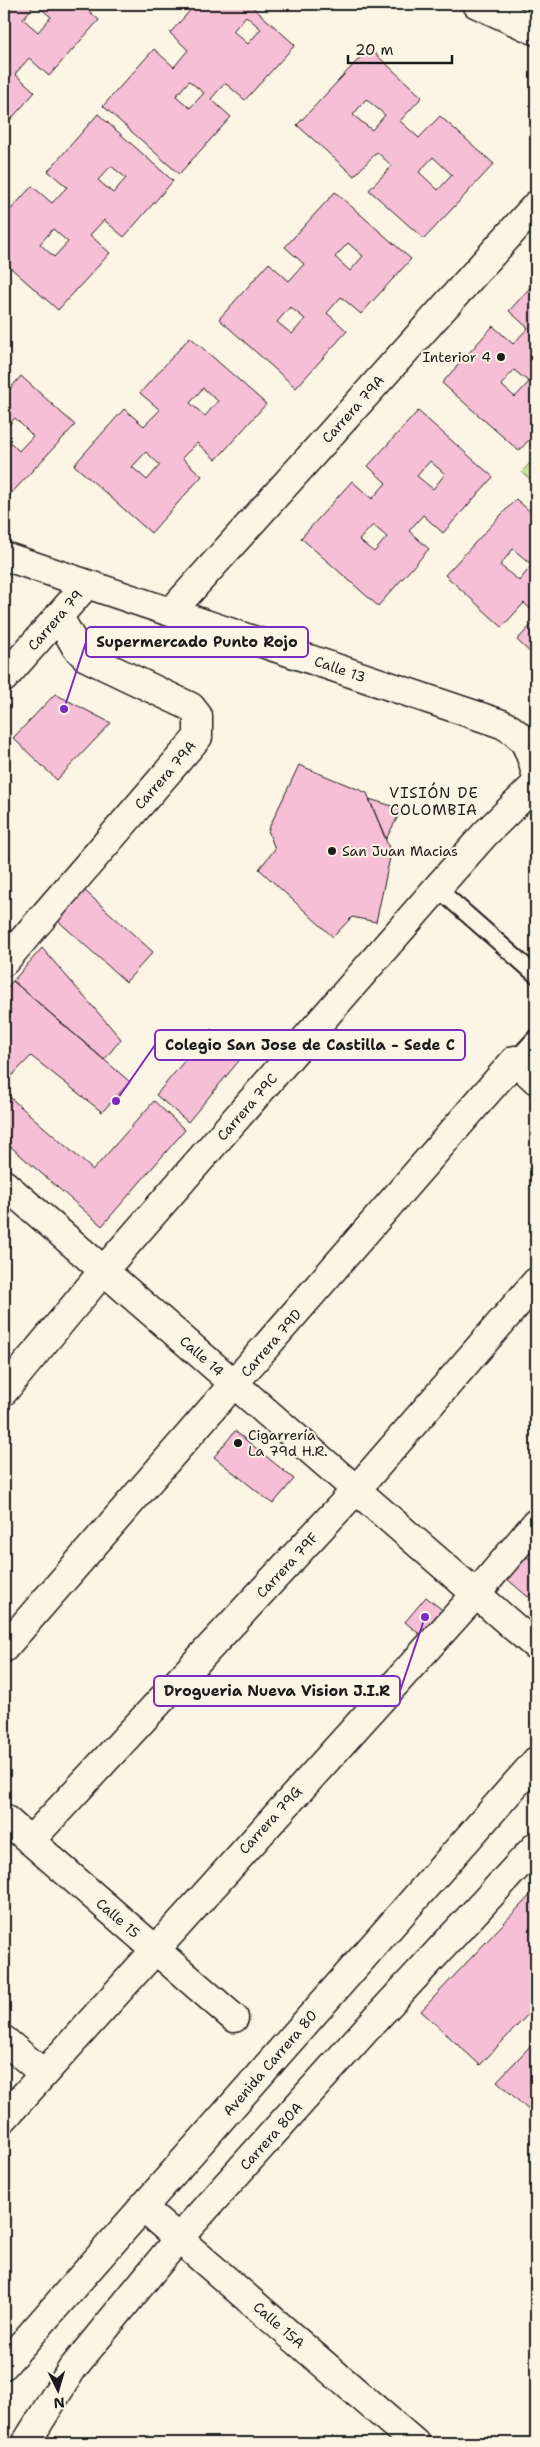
<svg xmlns="http://www.w3.org/2000/svg" width="540" height="2447" font-family="'Shantell Sans',sans-serif">
<style>
.green{fill:#cae49b;stroke:#73805c}
.building{fill:#f7bfd6;stroke:#1c1c1c;fill-rule:evenodd}
.lines{fill:none;stroke-linecap:round;stroke-linejoin:round}
.lane-casing{stroke:#1c1c1c;stroke-width:19}
.street-casing{stroke:#1c1c1c;stroke-width:31}
.secondary-casing{stroke:#1c1c1c;stroke-width:31}
.lane{stroke:#fcf5e5;stroke-width:15}
.street{stroke:#fcf5e5;stroke-width:28}
.secondary{stroke:#fcf5e5;stroke-width:28}
.poi-dot{fill:#1c1c1c;stroke:#fcf5e5;stroke-width:2}
.labels{text-anchor:middle;dominant-baseline:central;stroke-width:4;stroke-linejoin:round;paint-order:stroke}
.poi-label{font-size:14px;fill:#1c1c1c;stroke:#fcf5e5;text-anchor:start}
.street-label{font-size:14px;fill:#1c1c1c;stroke:#fcf5e5}
.neighbourhood-label{font-size:15px;letter-spacing:1px;fill:#1c1c1c;stroke:#fcf5e5}
.leader{fill:none;stroke:#7b2cbf;stroke-width:2}
.callout-dot{fill:#7b2cbf;stroke:#fcf5e5;stroke-width:2}
.callout{fill:#fcf5e5;stroke:#7b2cbf;stroke-width:2}
.callout-label{font-size:15px;text-anchor:middle;font-weight:bold;fill:#1c1c1c}
</style>
<rect width="100%" height="100%" fill="#fcf5e5"/>
<filter id="ink" filterUnits="userSpaceOnUse"><feTurbulence type="fractalNoise" baseFrequency=".02" numOctaves="2"/><feDisplacementMap in="SourceGraphic" scale="10" xChannelSelector="R" yChannelSelector="G"/><feConvolveMatrix kernelMatrix="1 2 1 2 8 2 1 2 1" color-interpolation-filters="sRGB"/></filter>
<g filter="url(#ink)">
<path class="green" d="M 536,456 L 536,485 L 522,472 Z
M 4,2416 L 11,2431 L 7,2443 L 4,2443 Z"/>
<path class="building" d="M 4,4 L 81,4 L 99,20 L 49,76 L 29,58 L 15,74 L 35,92 L 4,127 ZM 35,4 L 51,17 L 38,32 L 23,19 Z
M 196,4 L 249,4 L 295,45 L 245,100 L 225,83 L 211,99 L 231,117 L 179,174 L 103,106 L 154,49 L 174,67 L 188,50 L 170,33 ZM 246,16 L 261,29 L 248,44 L 233,31 ZM 189,81 L 204,93 L 190,108 L 176,96 Z
M 369,48 L 422,97 L 400,121 L 419,138 L 440,116 L 494,164 L 424,239 L 369,190 L 392,166 L 377,152 L 354,176 L 297,125 ZM 366,99 L 385,115 L 372,130 L 353,115 ZM 433,157 L 452,175 L 438,190 L 419,172 Z
M 98,114 L 173,181 L 124,237 L 104,220 L 90,235 L 110,253 L 58,310 L 4,262 L 4,217 L 32,186 L 52,203 L 67,187 L 48,171 ZM 111,166 L 126,178 L 113,193 L 98,180 ZM 53,229 L 68,242 L 54,257 L 40,244 Z
M 335,192 L 411,259 L 361,314 L 341,297 L 327,313 L 347,331 L 296,388 L 219,319 L 269,263 L 289,281 L 304,264 L 285,247 ZM 348,243 L 363,256 L 350,271 L 335,257 ZM 290,307 L 305,319 L 292,334 L 277,322 Z
M 536,281 L 536,432 L 519,451 L 442,383 L 493,326 L 513,344 L 528,328 L 509,311 ZM 514,370 L 529,382 L 515,397 L 501,385 Z
M 190,337 L 266,404 L 216,460 L 197,443 L 182,458 L 202,476 L 151,533 L 74,465 L 124,409 L 144,426 L 160,410 L 140,393 ZM 203,388 L 218,401 L 205,416 L 190,403 ZM 146,452 L 160,465 L 147,480 L 132,467 Z
M 21,376 L 75,425 L 5,500 L 4,436 L 19,451 L 33,436 L 15,418 L 4,429 L 4,396 Z
M 418,411 L 493,477 L 443,533 L 423,515 L 409,531 L 429,549 L 378,606 L 301,538 L 352,481 L 372,499 L 386,483 L 368,466 ZM 430,461 L 445,474 L 433,489 L 417,476 ZM 373,525 L 387,537 L 374,552 L 359,540 Z
M 516,499 L 536,517 L 536,614 L 524,603 L 502,627 L 445,575 ZM 513,549 L 532,565 L 519,581 L 500,565 Z
M 536,620 L 536,658 L 517,640 Z
M 55,694 L 111,723 L 57,780 L 13,738 Z
M 299,765 L 367,793 L 391,853 L 376,922 L 352,917 L 333,937 L 259,869 L 275,849 L 268,830 Z
M 369,799 L 402,809 L 386,839 Z
M 84,890 L 153,952 L 126,982 L 57,920 Z
M 42,948 L 121,1039 L 104,1060 L 13,981 Z
M 13,981 L 130,1082 L 102,1112 L 31,1056 L 4,1084 L 4,991 Z
M 211,1029 L 243,1056 L 188,1122 L 156,1095 Z
M 4,1092 L 93,1170 L 154,1101 L 185,1130 L 102,1226 L 4,1141 Z
M 235,1431 L 294,1479 L 273,1504 L 214,1457 Z
M 526,1556 L 536,1565 L 536,1588 L 528,1597 L 507,1579 Z
M 426,1597 L 445,1612 L 424,1638 L 405,1622 Z
M 536,1889 L 536,2006 L 480,2065 L 421,2011 Z
M 536,2040 L 536,2117 L 497,2081 Z"/>
<g class="lines">
<defs>
<path id="lane" d="M 437,888 L 536,975
M 515,1060 L 536,1037"/>
<path id="street" d="M 4,556 L 502,724 C 527,737 529,749 536,774
M 171,612 L 536,205
M 4,678 L 87,584
M 4,962 L 198,737 L 198,716 L 191,707 L 86,657 L 76,647 L 59,617
M 4,1184 L 536,1646
M 4,1391 L 104,1270 L 437,888 L 485,834 L 536,784
M 4,1648 L 515,1060 L 536,1080
M 4,1818 L 234,2018
M 30,1841 L 356,1490 L 536,1282
M 4,2040 L 43,2073
M 4,2118 L 476,1594 L 536,1523
M 142,2207 L 415,2443
M 26,2443 L 72,2369 L 178,2239 L 372,2023 L 536,1846"/>
<path id="secondary" d="M 477,4 L 536,31
M 4,2365 L 536,1761"/>
</defs>
<use href="#lane" class="lane-casing"/>
<use href="#street" class="street-casing"/>
<use href="#secondary" class="secondary-casing"/>
<use href="#lane" class="lane"/>
<use href="#street" class="street"/>
<use href="#secondary" class="secondary"/>
</g>
</g>
<g class="poi-dot">
<circle cx="501" cy="357" r="5"/>
<circle cx="332" cy="851" r="5"/>
<circle cx="238" cy="1443" r="5"/>
</g>
<g class="labels">
<g class="poi-label">
<text x="491" y="357" text-anchor="end">Interior 4</text>
<text x="342" y="851">San Juan Macias</text>
<text x="248" y="1435">Cigarrería<tspan x="248" dy="16">La 79d H.R.</tspan></text>
</g>
<g class="street-label">
<text transform="translate(353 409) rotate(-48)">Carrera 79A</text>
<text transform="translate(55 620) rotate(-49)">Carrera 79</text>
<text transform="translate(340 669) rotate(19)">Calle 13</text>
<text transform="translate(165 775) rotate(-49)">Carrera 79A</text>
<text transform="translate(247 1107) rotate(-49)">Carrera 79C</text>
<text transform="translate(271 1343) rotate(-49)">Carrera 79D</text>
<text transform="translate(202 1356) rotate(41)">Calle 14</text>
<text transform="translate(287 1565) rotate(-47)">Carrera 79F</text>
<text transform="translate(270 1820) rotate(-48)">Carrera 79G</text>
<text transform="translate(118 1918) rotate(41)">Calle 15</text>
<text transform="translate(270 2063) rotate(-49)">Avenida Carrera 80</text>
<text transform="translate(271 2136) rotate(-48)">Carrera 80A</text>
<text transform="translate(279 2325) rotate(41)">Calle 15A</text>
</g>
<g class="neighbourhood-label">
<text x="434" y="793">VISIÓN DE<tspan x="434" dy="17">COLOMBIA</tspan></text>
</g>
</g>
<path class="leader" d="M64 709L86 642M116 1101L155 1045M425 1617L400 1691"/>
<g class="callout-dot">
<circle cx="64" cy="709" r="5"/>
<circle cx="116" cy="1101" r="5"/>
<circle cx="425" cy="1617" r="5"/>
</g>
<g class="callout">
<rect x="86" y="627" width="222" height="30" rx="5"/>
<rect x="155" y="1030" width="310" height="30" rx="5"/>
<rect x="154" y="1676" width="246" height="30" rx="5"/>
</g>
<g class="callout-label">
<text x="197" y="647">Supermercado Punto Rojo</text>
<text x="310" y="1050">Colegio San Jose de Castilla - Sede C</text>
<text x="277" y="1696">Drogueria Nueva Vision J.I.R</text>
</g>
<rect width="540" height="2447" fill="none" stroke="#fcf5e5" stroke-width="20"/>
<rect x="10" y="10" width="520" height="2427" fill="none" stroke="#1c1c1c" stroke-width="2" filter="url(#ink)"/>
<g transform="translate(58 2390) rotate(175)" stroke="#fcf5e5" stroke-width="4" paint-order="stroke">
<path d="M0-4L9 19L0 12L-9 19Z" fill="#1c1c1c"/>
<text y="-8" font-size="14" font-weight="bold" text-anchor="middle" fill="#1c1c1c">N</text>
</g>
<path d="M348 55v8h104v-8" fill="none" stroke="#1c1c1c" stroke-width="2.5"/>
<text x="355" y="55" font-size="15" fill="#1c1c1c" stroke="#fcf5e5" stroke-width="4" paint-order="stroke">20 m</text>
</svg>
